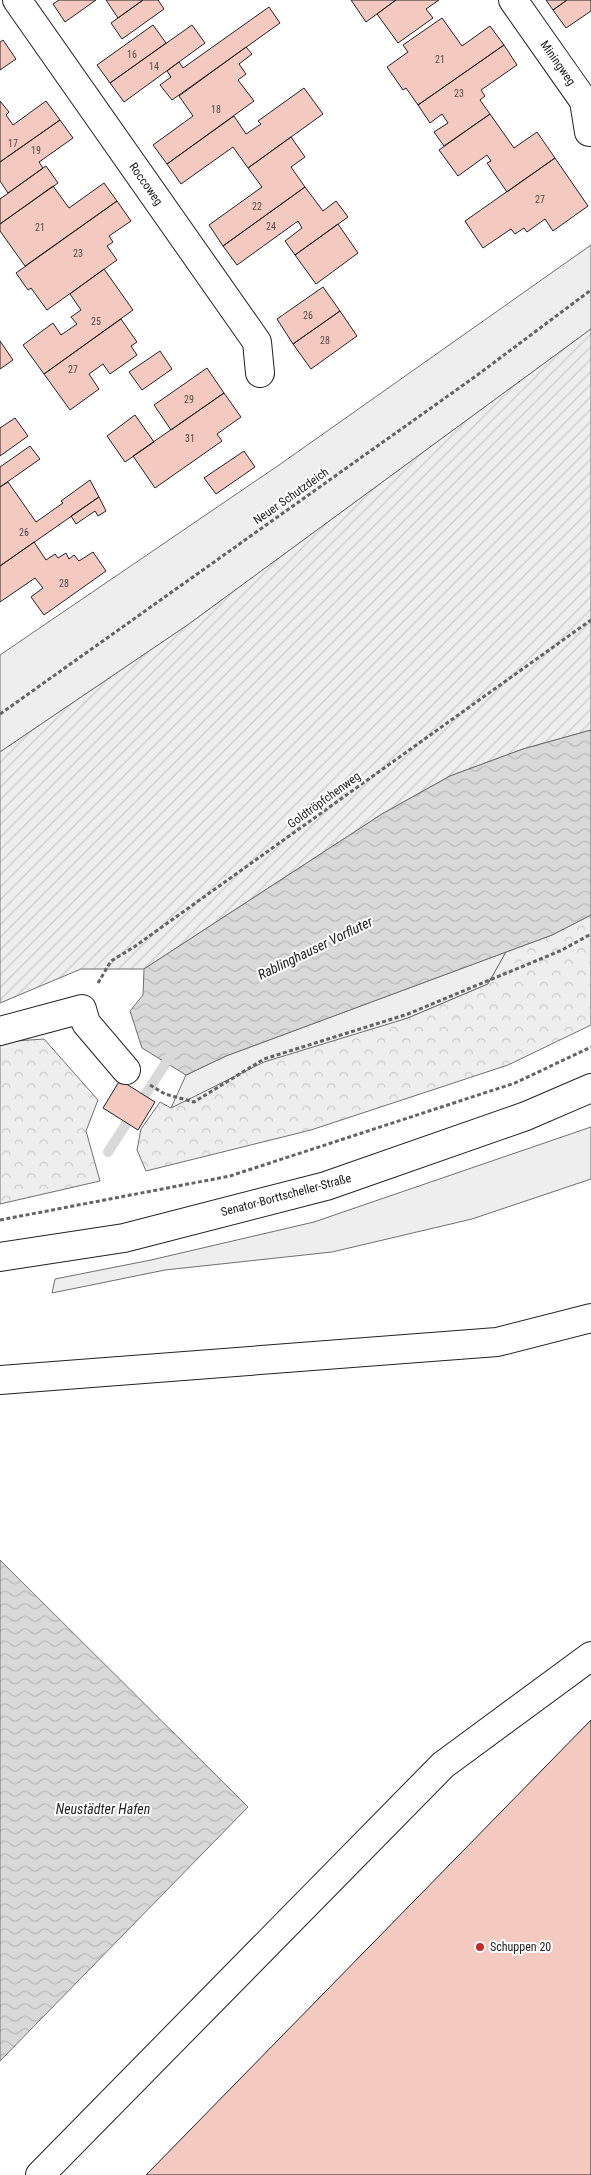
<svg xmlns="http://www.w3.org/2000/svg" width="591" height="2175" font-family="'Roboto Condensed',sans-serif">
<style>
.grass{fill:#eee;stroke:#6f6f6f}
.forest{fill:url(#forest-crowns);stroke:#6f6f6f}
.garden{fill:url(#garden-furrows);stroke:#6f6f6f}
.water{fill:url(#water-waves);stroke:#6f6f6f}
.lines{fill:none;stroke-linecap:round;stroke-linejoin:round}
.stream{stroke:#d9d9d9;stroke-width:10}
.building{fill:#f3c9c0;stroke:#222}
.minor-casing{stroke:#222;stroke-width:30}
.path{stroke:#646464;stroke-width:3;stroke-dasharray:4 2.5;stroke-linecap:butt}
.minor{stroke:#fff;stroke-width:28}
.poi-dot{fill:#c62828;stroke:#fff;stroke-width:2}
.labels{text-anchor:middle;dominant-baseline:central;stroke-width:4;stroke-linejoin:round;paint-order:stroke}
.number-label{font-size:10px;fill:#564c4a}
.street-label{font-size:12px;fill:#222;stroke:#fff}
.poi-label{font-size:12px;fill:#222;stroke:#fff;text-anchor:start}
.water-label{font-size:14px;font-style:italic;fill:#222;stroke:#fff}
</style>
<defs>
<pattern id="forest-crowns" width="20" height="18" patternUnits="userSpaceOnUse" patternTransform="scale(1.25)"><rect width="20" height="18" fill="#eee"/><path d="M2 6a3 3 0 1 1 6 0M12 15a3 3 0 1 1 6 0" fill="none" stroke="#ccc"/></pattern>
<pattern id="garden-furrows" width="10" height="10" patternUnits="userSpaceOnUse" patternTransform="scale(1.25)"><rect width="10" height="10" fill="#eee"/><path d="M-1 1l2-2M0 10L10 0M9 11l2-2" fill="none" stroke="#ccc"/></pattern>
<pattern id="water-waves" width="16" height="10" patternUnits="userSpaceOnUse" patternTransform="scale(1.25)"><rect width="16" height="10" fill="#d9d9d9"/><path d="M0 5q4-4 8 0t8 0" fill="none" stroke="#bababa"/></pattern>
</defs>
<rect width="100%" height="100%" fill="#fff"/>
<path class="grass" d="M 591,245 L 591,329 L 189,624 L 0,752 L 0,655 L 279,465 Z
M 506,952 L 488,984 L 408,1018 L 171,1108 L 186,1075 L 226,1056 Z
M 591,1127 L 591,1179 L 472,1219 L 332,1252 L 165,1270 L 52,1293 L 55,1279 L 151,1260 L 314,1222 Z"/>
<path class="forest" d="M 591,915 L 591,1025 L 508,1065 L 311,1130 L 146,1171 L 137,1150 L 141,1129 L 160,1102 L 171,1108 L 264,1062 L 408,1018 L 488,984 L 506,952 L 552,935 Z
M 44,1039 L 98,1100 L 86,1131 L 100,1181 L 0,1204 L 0,1042 Z"/>
<path class="garden" d="M 591,329 L 591,730 L 523,749 L 450,776 L 382,814 L 144,969 L 81,969 L 0,1003 L 0,752 L 189,624 Z"/>
<path class="water" d="M 591,730 L 591,915 L 552,935 L 226,1056 L 186,1075 L 142,1048 L 130,1011 L 143,995 L 144,969 L 382,814 L 450,776 L 523,749 Z
M 0,1560 L 248,1807 L 0,2061 Z"/>
<g class="lines">
<path class="stream" d="M 108,1152 L 173,1052"/>
</g>
<path class="building" d="M 59,0 L 96,0 L 65,22 L 53,4 Z
M 106,0 L 143,0 L 118,18 Z
M 143,0 L 158,0 L 164,9 L 122,39 L 111,23 Z
M 351,0 L 396,0 L 366,22 Z
M 396,0 L 439,0 L 426,9 L 433,18 L 398,43 L 377,14 Z
M 546,0 L 567,0 L 553,10 Z
M 567,0 L 591,0 L 591,11 L 566,28 L 553,10 Z
M 269,7 L 280,23 L 172,100 L 160,85 L 171,77 L 167,71 L 179,62 L 183,68 Z
M 442,18 L 462,46 L 490,26 L 504,45 L 418,105 L 406,88 L 403,90 L 387,67 L 408,52 L 403,45 Z
M 153,25 L 166,43 L 110,83 L 97,65 Z
M 192,25 L 205,43 L 124,102 L 110,83 Z
M 3,40 L 16,59 L 0,70 L 0,42 Z
M 504,45 L 517,65 L 481,90 L 485,96 L 480,100 L 490,114 L 444,146 L 434,132 L 448,123 L 442,114 L 430,123 L 418,105 Z
M 246,47 L 252,54 L 239,64 L 246,74 L 238,80 L 254,101 L 167,164 L 153,145 L 193,116 L 179,96 Z
M 304,88 L 323,114 L 248,168 L 233,147 L 181,184 L 167,164 L 234,116 L 246,134 L 261,124 L 258,121 Z
M 0,101 L 9,112 L 6,115 L 13,125 L 46,101 L 60,120 L 0,162 Z
M 490,114 L 514,148 L 537,132 L 555,158 L 507,192 L 487,163 L 491,161 L 487,155 L 458,176 L 439,150 Z
M 60,120 L 73,138 L 39,162 L 43,168 L 8,193 L 0,181 L 0,162 Z
M 291,137 L 305,157 L 291,167 L 305,187 L 223,246 L 209,225 L 262,187 L 248,168 Z
M 555,158 L 588,206 L 553,231 L 545,219 L 527,232 L 524,228 L 515,234 L 511,229 L 483,248 L 465,221 Z
M 46,166 L 58,183 L 0,224 L 0,199 Z
M 104,183 L 117,201 L 25,266 L 0,231 L 0,224 L 53,186 L 69,208 Z
M 305,187 L 323,211 L 336,201 L 348,217 L 295,255 L 285,241 L 302,228 L 298,221 L 237,265 L 223,246 Z
M 117,201 L 131,221 L 109,236 L 113,242 L 107,246 L 117,260 L 47,310 L 31,288 L 28,290 L 16,273 Z
M 338,224 L 358,253 L 316,284 L 295,255 Z
M 104,269 L 133,310 L 44,374 L 23,345 L 53,323 L 61,335 L 77,324 L 71,317 L 81,310 L 70,294 Z
M 323,287 L 340,311 L 293,344 L 277,319 Z
M 340,311 L 357,336 L 311,369 L 293,344 Z
M 121,319 L 137,342 L 131,346 L 137,355 L 110,374 L 103,364 L 89,374 L 99,389 L 70,410 L 44,374 Z
M 0,341 L 13,360 L 0,369 Z
M 160,351 L 172,369 L 142,390 L 129,372 Z
M 207,368 L 224,393 L 171,430 L 154,405 Z
M 224,393 L 241,417 L 217,434 L 222,441 L 155,488 L 133,456 Z
M 135,415 L 154,442 L 125,462 L 107,436 Z
M 15,418 L 28,436 L 0,456 L 0,428 Z
M 30,446 L 40,459 L 0,487 L 0,467 Z
M 244,451 L 255,467 L 216,494 L 204,478 Z
M 90,480 L 99,497 L 0,566 L 0,487 L 8,482 L 36,522 L 63,503 L 61,501 Z
M 99,497 L 106,511 L 98,516 L 95,511 L 76,524 L 71,516 Z
M 34,542 L 46,560 L 55,554 L 58,558 L 66,553 L 69,559 L 74,555 L 79,561 L 93,552 L 106,571 L 44,615 L 31,597 L 43,588 L 35,578 L 0,602 L 0,566 Z
M 120,1080 L 155,1102 L 138,1130 L 103,1108 Z
M 591,1720 L 591,2175 L 146,2175 Z"/>
<g class="lines">
<defs>
<path id="minor" d="M 17,0 L 257,342 L 260,373
M 513,0 L 584,101 L 589,132
M 0,1031 L 82,1009 L 86,1023 L 126,1070
M 0,1257 L 124,1238 L 326,1186 L 526,1116 L 591,1088
M 0,1380 L 497,1342 L 591,1318
M 40,2175 L 443,1765 L 591,1656"/>
</defs>
<use href="#minor" class="minor-casing"/>
<path class="path" d="M 0,714 L 476,376 L 591,290
M 98,983 L 111,961 L 134,947 L 591,620
M 150,1085 L 165,1094 L 194,1102 L 264,1059 L 408,1014 L 562,950 L 591,934
M 0,1220 L 230,1176 L 515,1083 L 591,1047"/>
<use href="#minor" class="minor"/>
</g>
<circle class="poi-dot" cx="480" cy="1947" r="5"/>
<g class="labels">
<g class="number-label">
<text x="132" y="54">16</text>
<text x="440" y="59">21</text>
<text x="154" y="66">14</text>
<text x="459" y="93">23</text>
<text x="216" y="109">18</text>
<text x="13" y="143">17</text>
<text x="36" y="150">19</text>
<text x="540" y="199">27</text>
<text x="257" y="206">22</text>
<text x="271" y="226">24</text>
<text x="40" y="227">21</text>
<text x="78" y="253">23</text>
<text x="308" y="315">26</text>
<text x="96" y="321">25</text>
<text x="325" y="340">28</text>
<text x="73" y="369">27</text>
<text x="189" y="399">29</text>
<text x="190" y="438">31</text>
<text x="24" y="532">26</text>
<text x="64" y="583">28</text>
</g>
<g class="street-label">
<text transform="translate(558 63) rotate(55)">Miningweg</text>
<text transform="translate(146 184) rotate(55)">Roccoweg</text>
<text transform="translate(291 496) rotate(-35)">Neuer Schutzdeich</text>
<text transform="translate(324 800) rotate(-36)">Goldtröpfchenweg</text>
<text transform="translate(286 1195) rotate(-15)">Senator-Borttscheller-Straße</text>
</g>
<g class="poi-label">
<text x="490" y="1947">Schuppen 20</text>
</g>
<g class="water-label">
<text transform="translate(315 948) rotate(-26)">Rablinghauser Vorfluter</text>
<text x="103" y="1809">Neustädter Hafen</text>
</g>
</g>
</svg>
